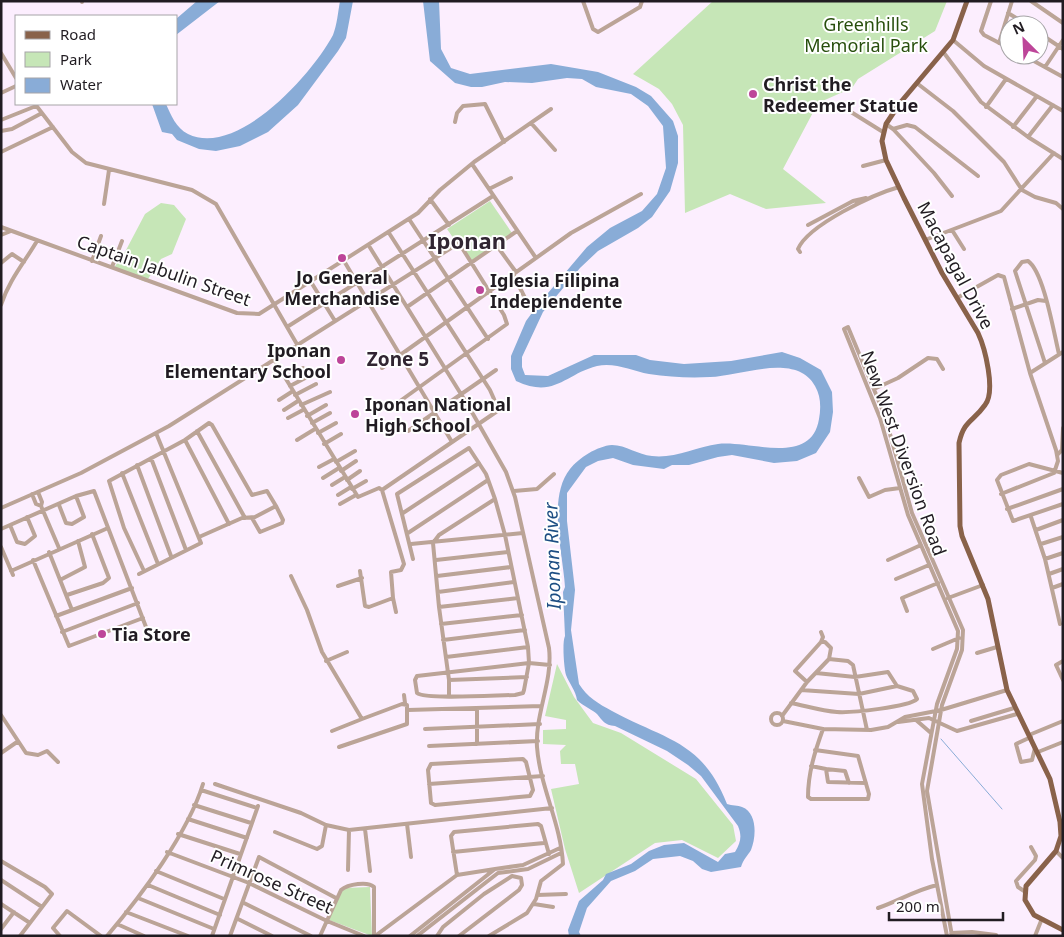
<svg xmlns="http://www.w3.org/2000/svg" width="1064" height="937" font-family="'Noto Sans',sans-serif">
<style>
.green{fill:#c6e6b7}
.water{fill:#89acd7}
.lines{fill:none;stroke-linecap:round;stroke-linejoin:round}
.stream{stroke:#89acd7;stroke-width:1}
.minor{stroke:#bba497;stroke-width:4}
.major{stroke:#89624a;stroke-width:5}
.poi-dot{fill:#bd4599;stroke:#fff;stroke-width:2}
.labels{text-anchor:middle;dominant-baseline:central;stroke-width:4;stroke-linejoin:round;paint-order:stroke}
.park-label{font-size:18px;fill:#284f0d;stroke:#fff}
.poi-label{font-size:18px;font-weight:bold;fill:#211c22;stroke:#fff;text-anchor:start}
.street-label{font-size:18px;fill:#211c22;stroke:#fff}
.neighbourhood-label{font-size:19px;font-weight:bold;fill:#312632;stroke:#fff}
.water-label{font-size:19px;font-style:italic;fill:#1d4e83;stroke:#fff}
.district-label{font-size:22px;font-weight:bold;fill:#312632;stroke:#fff}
</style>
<rect width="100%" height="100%" fill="#fceefe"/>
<path class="green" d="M 713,1 L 947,1 L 935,31 L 858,79 L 852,88 L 818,103 L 783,169 L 826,203 L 766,209 L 730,194 L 685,213 L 683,125 L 672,104 L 659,89 L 633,74 Z
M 490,201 L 512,233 L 470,262 L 447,229 Z
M 161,203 L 174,205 L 186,219 L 172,254 L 161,259 L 146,282 L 113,269 L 125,252 L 145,214 Z
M 557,664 L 574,697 L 593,723 L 621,733 L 696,779 L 733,825 L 736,841 L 718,858 L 682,840 L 655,843 L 579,893 L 565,849 L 551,789 L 579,784 L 575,764 L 561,764 L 560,751 L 566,745 L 543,744 L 543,730 L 566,729 L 566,720 L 545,716 Z
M 370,887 L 372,936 L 329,920 L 339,894 L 345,888 Z"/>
<path class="water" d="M 197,1 L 220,1 L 176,35 L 176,19 Z
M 340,1 L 353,1 L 346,38 L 338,51 L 298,105 L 268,132 L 240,146 L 216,151 L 199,149 L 177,140 L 172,134 L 162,132 L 152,104 L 166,104 C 171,115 176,128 188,134 C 238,158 313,73 333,35 C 337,25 338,12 340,1 Z
M 423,1 L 439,1 L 441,49 L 451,68 L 470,74 L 551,64 L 598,72 L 636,87 L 651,96 L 673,121 L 678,136 L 678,163 L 670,191 L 652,217 L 638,228 L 598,251 L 580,268 L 543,312 L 522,357 L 522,367 L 525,375 L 548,376 L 594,355 L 636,355 L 650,360 L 684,364 L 731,361 L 782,352 L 800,358 L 821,370 L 832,392 L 833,412 L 830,432 L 816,453 L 797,461 L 774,463 L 732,455 L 718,457 L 689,465 L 672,465 L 664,469 L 633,465 L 613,458 L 598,461 L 586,467 L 567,493 L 567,521 L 575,590 L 571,630 L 579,684 C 587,697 599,704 612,711 C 665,740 702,740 727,804 C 732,806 738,805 742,807 C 758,813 756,838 751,850 C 748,855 743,860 741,867 L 711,872 L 702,869 L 693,861 L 680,856 L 653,859 L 635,871 L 611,881 L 587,908 L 579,932 L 581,936 L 569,936 L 568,930 L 579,901 L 603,880 L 606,874 L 631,864 L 649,851 L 664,845 L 684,843 L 718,862 L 725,854 L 735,852 C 741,842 742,836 738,826 L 701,776 L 688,765 L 667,751 L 615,726 C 604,725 603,721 597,714 C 593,710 583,706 577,700 C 576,691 569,683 566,675 C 564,668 562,642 565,636 L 563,592 L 565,587 C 563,553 547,498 570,469 C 579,458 597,446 612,445 C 626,445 638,455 652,456 C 673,459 697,447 718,444 C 750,440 811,467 819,419 C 821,408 821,396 815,386 C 796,352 741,376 710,377 C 689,378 669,377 649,374 C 632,371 615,362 597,366 C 565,374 555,399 516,381 L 511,369 L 511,356 L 526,321 L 537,306 L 587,247 L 610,228 L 642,211 L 657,194 L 666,168 L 663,126 L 648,106 L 631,94 L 596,87 L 582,79 L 567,78 L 532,83 L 505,82 L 482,87 L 471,87 L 455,83 L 430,61 Z"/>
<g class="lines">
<path class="stream" d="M 941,739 L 1002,809"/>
<path class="minor" d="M 82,1 L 82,2
M 583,1 L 593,29 L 598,32 L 640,7 L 642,1
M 991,1 L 981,31 L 984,35 L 1009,48
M 1031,1 L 1063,23
M 1008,13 L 1028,25
M 1039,33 L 1063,49
M 953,40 L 984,66 L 1063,111
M 999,43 L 1012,1
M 1,53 L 16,78
M 944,53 L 981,102 L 1028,137 L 1063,159
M 1023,55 L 1063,77
M 1045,67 L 1063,40
M 918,84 L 953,111 L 1004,162 L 1022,190 L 1035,197 L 1056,203 L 1063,209
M 1,93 L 16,86
M 35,104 L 72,152 L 86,163 L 192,190 L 216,204 L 298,346
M 843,107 L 883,132
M 986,107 L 1006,79
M 1,120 L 36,106
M 455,122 L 457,113 L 463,106 L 485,104 L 504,142
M 531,123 L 555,150
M 886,124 L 893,129 L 907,125 L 915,127 L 978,176
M 1013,127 L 1037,96
M 893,129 L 934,173 L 952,196
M 1,131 L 12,129 L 42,113
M 1028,137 L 1053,105
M 1,152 L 53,127
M 472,164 L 536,258
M 863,166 L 886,160
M 489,189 L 511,178
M 430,199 L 449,225
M 104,204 L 109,170
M 409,219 L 488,339
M 808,225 L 853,201 L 866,198
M 1,227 L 237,313 L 259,314 L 418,213 L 440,190 L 474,162 L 551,109
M 952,230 L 964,249
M 1,235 L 11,231
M 925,240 L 1001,211 L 1054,153
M 369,246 L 469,407 L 506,472 L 515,497 L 549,648 C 553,681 535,714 537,747 C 540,787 561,824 563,864 L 541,881 L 536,899 L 527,913 L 489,936
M 497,246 L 516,272
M 800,252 L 798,249 C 808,225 874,194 899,187
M 92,261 L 101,236
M 344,261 L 452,442
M 1,263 L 12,254 L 24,262
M 112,267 L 122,241
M 513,274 L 526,300
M 311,282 L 335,321
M 957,298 L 998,275 L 1004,277 L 1030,373 L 1056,450 L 1058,461 L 1054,473 L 1001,494
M 1,305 C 9,280 24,263 37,241
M 407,307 L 517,231
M 1012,309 L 1038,300 L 1046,301
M 287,327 L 493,196
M 275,361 L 358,497 L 379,488 L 382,490 L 496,412 L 498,408 L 490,390 L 389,233
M 1045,363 L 1015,271 L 1022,262 L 1028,261 C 1044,272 1054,334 1059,354
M 382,368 L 571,233 L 641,194
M 1030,373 L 1063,352
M 286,378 L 303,368
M 290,386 L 309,376
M 874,389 L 898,378 L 928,358 L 937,359 L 943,369
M 295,395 L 316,384
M 279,400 L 293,391
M 301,405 L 330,392
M 284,410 L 298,401
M 307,416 L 326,405
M 288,418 L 303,410
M 312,423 L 330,413
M 197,431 L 245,518
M 408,431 L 496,370
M 318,433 L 336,423
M 185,440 L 229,524
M 297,440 L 315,429
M 324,444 L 341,434
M 1057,455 L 1062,450 L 1063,428
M 151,458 L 186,550
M 336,462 L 355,451
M 137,465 L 171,556
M 319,467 L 334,459
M 341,471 L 356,461
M 122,473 L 158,564
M 1063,473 L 1029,464 L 1001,475 L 997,480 L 1013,521 L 1063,504
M 323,478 L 339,468
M 859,478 L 869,497 L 885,490 L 900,488
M 347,480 L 360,471
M 332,485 L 345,477
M 352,489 L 366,481
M 514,491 L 537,489 L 554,474
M 38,492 L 42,502 L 41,506
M 32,494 L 36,504 L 41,506 L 59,548
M 338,495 L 351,487
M 340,504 L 356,495
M 59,505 L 66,523 L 72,524 L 84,517 L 76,496
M 1,508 L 81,473 L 169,426 L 459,243 L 504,315 L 507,324 L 389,409
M 1007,509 L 1063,489
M 403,513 L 479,463
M 1031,517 L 1045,559 L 1060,624
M 10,525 L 17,542 L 25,544 L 35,536 L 27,517
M 1,529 L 76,496 L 94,491 L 146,627
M 1036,530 L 1063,520
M 408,533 L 488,480
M 199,537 L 242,518 L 255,517 L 276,506 L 283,520 L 282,523 L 260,532 L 252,518
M 411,544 L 523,533
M 1041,544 L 1063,537
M 1,547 L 13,575
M 49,552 L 72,610
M 413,559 L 397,494 L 469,448 L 486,474 L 495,499 L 505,535 L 528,647 L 529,663 L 524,690 L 523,693 L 515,695 C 499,695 426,700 417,693 L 415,680 L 417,676 L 529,663 L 550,665
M 1045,559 L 1063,553
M 33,560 L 69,646 L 143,618
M 436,560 L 508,552
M 888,560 L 921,545
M 11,571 L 108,528
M 144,571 L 124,528 L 109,481 L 185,440 L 209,423 L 212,425 L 252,495 L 267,491 L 276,506
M 360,571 L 365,606 L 369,607 L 393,598 L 391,572 L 401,570 L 404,564 L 382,490
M 139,574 L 201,543 L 156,433
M 1049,574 L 1063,569
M 291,576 L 307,610 L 322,652 L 362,719 L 402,704 L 407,705 L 407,724 L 339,747
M 437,576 L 511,567
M 896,579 L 929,565
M 60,580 L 85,567 L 78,541
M 338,586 L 362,578
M 1052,588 L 1063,584
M 438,592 L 514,582
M 67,595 L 103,583 L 109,578 L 92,534
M 393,598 L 396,612
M 948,598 L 983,585
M 439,607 L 518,598
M 907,611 L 902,598 L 938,583
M 56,616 L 132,588
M 441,624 L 522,615
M 62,632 L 138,603
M 443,640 L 525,630
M 933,649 L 959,638
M 977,653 L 997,647
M 446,657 L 528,647
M 829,659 L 848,661 L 853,665 L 867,730
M 326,661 L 347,652
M 1063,661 L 1056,665 L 1063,680
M 449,680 L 527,677
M 807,682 L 795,671 L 821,642 L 823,637 L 821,632
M 801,690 L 859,694 L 897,686
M 404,695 L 405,703
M 449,696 L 449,680 L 439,607 L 433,543 L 439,535 L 495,499
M 791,703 C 806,706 822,711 837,712 C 851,713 909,707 917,699 L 913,691 L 897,686 L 888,672 L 855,677 L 816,673
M 477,708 L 477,744
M 408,710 L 541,706
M771 719a6 6 0 1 1 12 0a6 6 0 1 1-12 0Z
M 1,715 L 26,753 L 38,755 L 47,751 L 58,762
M 782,716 L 807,682 L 829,659 L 831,648 L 825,642 L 821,642
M 916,720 L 931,733
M 783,721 L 823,729 L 871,730 L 888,727 L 905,717 L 941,710 L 1007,690
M 971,721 L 1014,708
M 898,722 L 929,718 L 957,731 L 1017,714
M 425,729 L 540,724
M 332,731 L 362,719
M 1029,735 L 1063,721
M 1031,737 L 1016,744 L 1021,762 L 1032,760 L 1035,748
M 429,746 L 538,741
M 815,750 L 858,756 L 869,794 L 868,799 L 811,799 L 808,797 C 808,773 815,751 823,729
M 1038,752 L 1063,742
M 1,753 L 17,742
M 523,759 L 526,762 L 533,790 L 530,796 L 435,805 L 431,803 L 428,770 L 431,764 Z
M 811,766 L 826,769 L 828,782 L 866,783
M 826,769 L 845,771 L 849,783
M 215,784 L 301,813 L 326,825 L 349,830 L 552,808
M 429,784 L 543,776
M 201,790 L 257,808
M 194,805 L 251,823
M 188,819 L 247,838
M 407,824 L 411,857
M 365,829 L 370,871
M 275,832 L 317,849 L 322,846 L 326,825
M 178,834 L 240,854
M 1056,851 L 1063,858
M 167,852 L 249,883 L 327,921 L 364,936
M 453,852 L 544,843
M 1,861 L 45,887 L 52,894 L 20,936
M 348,870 L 349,830
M 156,871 L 224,899
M 457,875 L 451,836 L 454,832 L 538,824 L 541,826 L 549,854
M 1,880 L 42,907
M 148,885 L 220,915
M 1024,891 L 1018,887 L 1016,881 L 1035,860 L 1036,856 L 1031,847
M 537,895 L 566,894
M 138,898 L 214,929
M 244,903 L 311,936
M 1,904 L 30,923
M 534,904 L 553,907
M 878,908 C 898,901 916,890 937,885
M 126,912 L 188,936
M 238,919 L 272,936
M 117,924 L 144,936
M 1,929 L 14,912
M 951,933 L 972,932 L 996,935
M 60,936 L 53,928 L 67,911 L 101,936
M 107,936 C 141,896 188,833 203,784
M 212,936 L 258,806
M 230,936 L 259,857 L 336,898
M 320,936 L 341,890 C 348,884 368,881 374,887 L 374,936
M 375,936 L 457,875 L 495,869
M 410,936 L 495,869 L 523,865 L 560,848
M 417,936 L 498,873 L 528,869 L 561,853
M 437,936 L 443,927 L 484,894 L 512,876 L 521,878 L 522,885 L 519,890 L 459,936
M 947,936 L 932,859 L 922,784 L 937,704 L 957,649 L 958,631 L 908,515 L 880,418 L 844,329 L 848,327 L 885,416 L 912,513 L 963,630 L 962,650 L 942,705 L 927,791 L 952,936
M 1035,936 L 1041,921"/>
<path class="major" d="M 967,1 L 953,40 L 900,103 L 886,124 L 882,141 L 886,160 L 904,198 L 942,273 L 978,333 C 985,348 996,391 985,405 C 973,422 964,420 959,443 L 960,526 L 962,536 L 988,599 L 1007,690 L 1050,779 L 1060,822 L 1061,836 L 1056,851 L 1026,886 L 1025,900 L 1034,915 L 1063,930"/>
</g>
<g class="poi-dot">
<circle cx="753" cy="94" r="5"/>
<circle cx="342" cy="258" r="5"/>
<circle cx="480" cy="290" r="5"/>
<circle cx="341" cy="360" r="5"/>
<circle cx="355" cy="414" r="5"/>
<circle cx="102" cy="634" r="5"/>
</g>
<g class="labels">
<g class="park-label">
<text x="866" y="24">Greenhills<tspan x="866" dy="21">Memorial Park</tspan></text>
</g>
<g class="poi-label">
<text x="763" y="84">Christ the<tspan x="763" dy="21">Redeemer Statue</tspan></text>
<text x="342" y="277" text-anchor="middle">Jo General<tspan x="342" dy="21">Merchandise</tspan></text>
<text x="490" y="280">Iglesia Filipina<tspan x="490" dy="21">Indepiendente</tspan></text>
<text x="331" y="350" text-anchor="end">Iponan<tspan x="331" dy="21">Elementary School</tspan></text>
<text x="365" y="404">Iponan National<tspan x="365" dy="21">High School</tspan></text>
<text x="112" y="634">Tia Store</text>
</g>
<g class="street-label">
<text transform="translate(956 265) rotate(62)">Macapagal Drive</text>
<text transform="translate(164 270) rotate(19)">Captain Jabulin Street</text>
<text transform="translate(904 453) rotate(70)">New West Diversion Road</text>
<text transform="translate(272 881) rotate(24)">Primrose Street</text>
</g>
<g class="neighbourhood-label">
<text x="398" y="359">Zone 5</text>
</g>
<g class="water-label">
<text transform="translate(552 556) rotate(-92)">Iponan River</text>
</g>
<g class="district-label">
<text x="467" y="240">Iponan</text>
</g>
</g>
<rect width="1064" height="937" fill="none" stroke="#211c22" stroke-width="5"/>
<rect x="15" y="15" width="162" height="90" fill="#ffffff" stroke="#a6a4a7"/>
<rect x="25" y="31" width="25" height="8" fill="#89624a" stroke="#a6a4a7"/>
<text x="60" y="40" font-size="15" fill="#211c22">Road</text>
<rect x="25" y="52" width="25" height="15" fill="#c6e6b7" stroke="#a6a4a7"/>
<text x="60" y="65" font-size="15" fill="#211c22">Park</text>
<rect x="25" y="78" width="25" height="15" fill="#89acd7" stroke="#a6a4a7"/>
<text x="60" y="90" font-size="15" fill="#211c22">Water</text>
<g transform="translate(1024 40) rotate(336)"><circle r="24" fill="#ffffff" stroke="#a6a4a7"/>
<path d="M0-4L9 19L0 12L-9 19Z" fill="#bd4599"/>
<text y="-8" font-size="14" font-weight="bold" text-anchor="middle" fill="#211c22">N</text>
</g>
<path d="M889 912v8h114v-8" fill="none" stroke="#211c22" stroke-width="2.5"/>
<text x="896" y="912" font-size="15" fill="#211c22" stroke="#ffffff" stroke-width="4" paint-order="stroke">200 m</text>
</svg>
